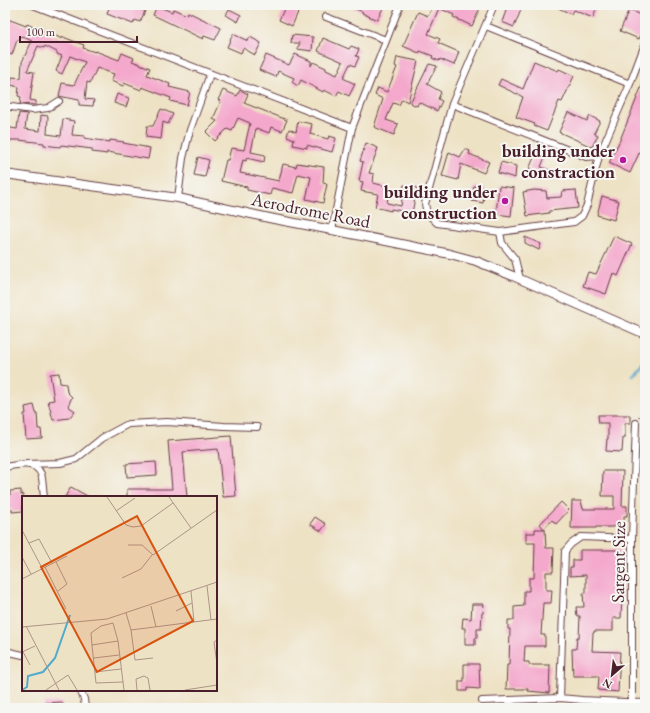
<svg xmlns="http://www.w3.org/2000/svg" width="650" height="713" font-family="'EB Garamond',serif">
<style>
.lines{fill:none;stroke-linecap:round;stroke-linejoin:round}
.stream{stroke:#51a9ce;stroke-width:2.5}
.building{fill:#f4a8cc}
.minor-casing{stroke:#633c42;stroke-width:8}
.tertiary-casing{stroke:#633c42;stroke-width:10}
.path{stroke:#633c42;stroke-width:1.5;stroke-dasharray:1 3;stroke-linecap:butt}
.minor{stroke:#fff;stroke-width:6}
.tertiary{stroke:#fff;stroke-width:8}
.poi-dot{fill:#b5179e;stroke:#f6f6f2;stroke-width:1.5}
.labels{text-anchor:middle;dominant-baseline:central;stroke-width:4;stroke-linejoin:round;paint-order:stroke}
.poi-label{font-size:18px;font-weight:bold;fill:#4a1f2b;stroke:#f6f6f2;text-anchor:end}
.street-label{font-size:18px;fill:#4a1f2b;stroke:#f6f6f2}
.inset-river{fill:none;stroke:#51a9ce;stroke-width:2}
.inset-road{fill:none;stroke:#ac9487;stroke-width:1}
.view{fill:#d8530f;fill-opacity:0.15;stroke:#d8530f;stroke-width:2}
.inset-edge{fill:none;stroke:#4a1f2b;stroke-width:2}
</style>
<rect width="100%" height="100%" fill="#f6f6f2"/>
<filter id="ink" filterUnits="userSpaceOnUse"><feTurbulence type="fractalNoise" baseFrequency=".025" numOctaves="2"/><feDisplacementMap in="SourceGraphic" scale="8" xChannelSelector="R" yChannelSelector="G"/><feConvolveMatrix kernelMatrix="1 2 1 2 8 2 1 2 1" color-interpolation-filters="sRGB"/></filter>
<filter id="wash" filterUnits="userSpaceOnUse"><feTurbulence type="fractalNoise" baseFrequency=".012" numOctaves="4" result="noise"/><feDisplacementMap in="SourceGraphic" scale="16" xChannelSelector="R" yChannelSelector="G"/><feGaussianBlur stdDeviation="0.9" result="paint"/><feColorMatrix in="noise" values="0 0 0 0 0 0 0 0 0 0 0 0 0 0 0 0 0 1.4 0 .05"/><feComposite in="paint" operator="in"/></filter>
<g filter="url(#wash)">
<rect width="100%" height="100%" fill="#eee2c5"/>
<g class="lines">
<path class="stream" d="M 633,375 L 645,361"/>
</g>
<g id="blocks">
<path class="building" d="M 110,5 L 141,5 L 140,9 L 145,11 L 140,22 L 135,20 L 133,24 L 107,14 Z
M 286,5 L 299,10 L 292,26 L 279,20 Z
M 346,5 L 376,5 L 383,8 L 377,20 L 362,13 L 363,12 Z
M 431,5 L 472,5 L 480,8 L 472,26 L 453,17 L 454,15 L 439,8 L 428,34 L 440,39 L 438,43 L 459,52 L 454,65 L 440,59 L 439,61 L 432,58 L 433,56 L 420,51 L 419,53 L 403,46 L 418,12 L 428,16 L 433,6 Z
M 508,5 L 523,5 L 514,27 L 502,22 Z
M 552,5 L 598,5 L 593,18 L 573,10 L 571,14 Z
M 157,6 L 172,12 L 173,9 L 187,15 L 188,12 L 221,28 L 215,40 L 204,36 L 203,39 L 153,15 Z
M 229,9 L 241,15 L 238,22 L 226,15 Z
M 629,10 L 645,17 L 645,25 L 639,39 L 620,31 Z
M 5,18 L 26,26 L 27,24 L 55,37 L 56,36 L 62,39 L 63,37 L 84,45 L 83,48 L 95,52 L 95,51 L 119,60 L 122,53 L 134,58 L 132,61 L 150,68 L 147,75 L 170,84 L 169,87 L 190,92 L 187,105 L 170,101 L 171,98 L 142,87 L 141,90 L 124,83 L 123,86 L 111,81 L 114,74 L 97,68 L 90,83 L 87,82 L 85,99 L 94,100 L 93,106 L 79,105 L 79,100 L 59,96 L 62,83 L 74,85 L 85,62 L 70,56 L 62,74 L 56,71 L 62,56 L 57,54 L 57,52 L 45,46 L 44,48 L 38,46 L 27,71 L 34,72 L 30,100 L 36,101 L 36,105 L 20,104 L 21,97 L 18,96 L 19,87 L 11,85 L 12,77 L 21,78 L 22,62 L 32,41 L 21,36 L 19,40 L 17,40 L 12,55 L 5,52 Z
M 233,34 L 248,41 L 250,37 L 261,43 L 255,55 L 243,48 L 241,53 L 227,47 Z
M 292,35 L 313,37 L 312,51 L 297,49 L 300,43 L 291,43 Z
M 323,38 L 349,49 L 351,46 L 359,49 L 356,56 L 359,57 L 355,66 L 350,64 L 343,78 L 355,84 L 349,96 L 339,91 L 336,96 L 324,90 L 323,92 L 301,80 L 298,86 L 292,82 L 294,78 L 278,71 L 276,77 L 259,70 L 266,55 L 289,65 L 295,54 L 311,61 L 311,66 L 313,62 L 326,68 L 326,70 L 337,75 L 343,62 L 318,51 Z
M 397,57 L 418,61 L 408,102 L 402,99 L 399,105 L 393,103 L 386,120 L 398,124 L 394,135 L 374,127 L 383,99 L 375,95 L 378,88 L 387,92 L 397,67 L 395,66 Z
M 534,61 L 558,71 L 559,69 L 574,76 L 562,102 L 559,101 L 547,131 L 534,126 L 535,124 L 516,117 L 523,97 L 498,85 L 501,79 L 523,89 Z
M 429,64 L 437,66 L 427,84 L 441,92 L 438,99 L 442,101 L 437,111 L 419,102 L 417,106 L 410,103 Z
M 645,78 L 645,140 L 630,173 L 609,163 L 620,140 Z
M 223,90 L 237,96 L 240,90 L 248,94 L 244,103 L 287,120 L 282,131 L 271,127 L 269,133 L 256,128 L 251,152 L 265,155 L 264,162 L 246,158 L 246,161 L 243,160 L 240,173 L 279,181 L 283,164 L 296,167 L 297,163 L 324,167 L 323,183 L 327,184 L 323,203 L 306,199 L 311,177 L 298,174 L 293,193 L 272,188 L 270,195 L 247,190 L 247,187 L 221,181 L 226,160 L 228,160 L 231,148 L 244,150 L 250,123 L 238,118 L 232,131 L 227,129 L 215,141 L 206,132 L 217,121 L 213,119 L 221,101 L 218,100 Z
M 117,94 L 129,98 L 126,107 L 114,103 Z
M 161,109 L 173,114 L 168,124 L 163,122 L 161,139 L 146,137 L 147,126 L 153,126 Z
M 568,112 L 587,121 L 590,116 L 600,121 L 594,133 L 598,135 L 592,147 L 559,132 Z
M 19,113 L 27,114 L 25,129 L 40,131 L 41,115 L 48,116 L 47,134 L 61,136 L 63,119 L 74,121 L 72,135 L 85,136 L 84,138 L 110,142 L 110,140 L 124,142 L 123,143 L 150,148 L 148,159 L 107,152 L 107,154 L 92,152 L 92,149 L 61,145 L 60,147 L 44,145 L 44,143 L 19,140 L 11,140 L 10,142 L 5,141 L 5,127 L 17,129 Z
M 298,121 L 312,124 L 310,134 L 328,139 L 329,136 L 336,138 L 332,152 L 307,145 L 307,148 L 293,145 L 294,139 L 287,136 L 289,129 L 296,132 Z
M 366,143 L 378,148 L 369,173 L 374,174 L 373,183 L 390,187 L 387,203 L 401,206 L 404,185 L 417,188 L 412,213 L 391,209 L 391,211 L 375,207 L 378,194 L 361,191 L 363,182 L 359,181 L 363,162 L 360,161 Z
M 465,149 L 470,151 L 469,154 L 489,162 L 484,173 L 461,164 L 458,180 L 442,176 L 449,152 L 460,157 Z
M 536,153 L 545,157 L 541,167 L 549,170 L 546,176 L 529,169 Z
M 198,157 L 209,160 L 205,177 L 194,175 Z
M 501,162 L 516,166 L 515,178 L 498,173 Z
M 474,186 L 485,188 L 483,203 L 472,201 Z
M 499,186 L 514,188 L 511,216 L 496,214 Z
M 534,190 L 546,191 L 547,198 L 561,197 L 562,191 L 576,190 L 578,208 L 549,211 L 549,213 L 527,216 L 523,192 Z
M 602,196 L 619,201 L 614,220 L 597,215 Z
M 614,236 L 632,244 L 618,276 L 613,273 L 606,294 L 583,286 L 588,272 L 596,274 Z
M 525,237 L 541,244 L 539,250 L 525,243 Z
M 59,373 L 60,383 L 66,384 L 67,392 L 72,397 L 68,406 L 75,411 L 69,418 L 53,420 L 48,401 L 54,400 L 50,374 Z
M 34,405 L 36,413 L 37,413 L 38,429 L 41,429 L 42,438 L 26,439 L 24,414 L 26,414 L 25,407 Z
M 598,415 L 630,415 L 630,423 L 625,423 L 625,438 L 623,438 L 622,452 L 606,451 L 607,439 L 608,439 L 608,423 L 599,423 Z
M 231,436 L 236,496 L 223,497 L 218,449 L 183,452 L 187,497 L 127,497 L 127,489 L 172,489 L 168,441 Z
M 156,462 L 157,475 L 127,477 L 126,464 Z
M 603,471 L 623,471 L 622,506 L 627,506 L 627,516 L 624,516 L 624,526 L 613,526 L 613,527 L 596,527 L 596,528 L 571,528 L 572,501 L 581,501 L 583,509 L 614,509 L 614,496 L 602,496 Z
M 71,487 L 89,497 L 65,497 Z
M 21,490 L 21,495 L 23,494 L 23,511 L 12,512 L 12,509 L 5,510 L 5,495 L 10,495 L 10,491 Z
M 561,502 L 569,510 L 556,524 L 552,520 L 544,529 L 540,524 Z
M 315,517 L 326,524 L 321,531 L 310,524 Z
M 535,529 L 545,529 L 546,548 L 554,548 L 553,572 L 546,572 L 546,590 L 552,590 L 551,603 L 543,603 L 541,635 L 545,635 L 545,646 L 525,646 L 524,662 L 529,662 L 529,665 L 550,665 L 549,693 L 528,691 L 528,689 L 506,689 L 507,665 L 509,665 L 510,629 L 508,629 L 508,620 L 514,620 L 514,607 L 524,606 L 524,591 L 529,591 L 529,578 L 534,578 L 535,543 L 526,543 L 526,533 L 535,533 Z
M 580,550 L 621,550 L 620,578 L 622,578 L 622,594 L 621,618 L 613,618 L 613,631 L 594,631 L 594,633 L 593,633 L 592,651 L 620,652 L 618,692 L 598,690 L 599,676 L 573,676 L 572,649 L 576,649 L 577,637 L 579,637 L 580,616 L 577,616 L 576,607 L 584,607 L 583,593 L 586,593 L 586,575 L 570,576 L 570,567 L 573,567 L 573,560 L 580,560 Z
M 472,604 L 484,604 L 483,613 L 482,613 L 481,629 L 477,629 L 477,638 L 475,638 L 475,645 L 465,645 L 465,628 L 462,628 L 463,618 L 471,619 Z
M 464,664 L 479,664 L 480,689 L 467,688 L 467,691 L 459,691 L 459,681 L 464,681 Z
M 62,702 L 63,708 L 44,708 L 44,703 Z"/>
</g>
</g>
<g filter="url(#ink)">
<use href="#blocks" fill-opacity="0" stroke="#633c42" stroke-width="1"/>
<g class="lines">
<defs>
<path id="minor" d="M 33,5 L 352,128
M 494,5 L 452,104 L 425,204 L 427,213 L 437,223 L 500,232 L 574,222 L 582,216 L 587,205 L 599,156
M 326,17 L 386,40
M 486,26 L 630,84
M 452,104 L 586,157 L 599,156 L 630,84 L 645,44
M 5,106 L 32,110 L 48,108 L 59,101
M 178,198 L 183,158 L 190,130 L 210,74
M 332,230 L 352,128 L 400,5
M 500,232 L 502,243 L 515,259 L 520,279
M 26,464 L 60,463 L 76,459 L 102,438 L 128,424 L 167,422 L 224,426 L 257,427
M 5,467 C 16,465 35,460 41,474 C 43,479 43,491 44,497
M 5,651 L 23,655
M 80,690 L 84,699 L 85,708
M 560,698 L 565,551 L 571,544 L 581,537 L 632,539
M 511,700 L 512,708
M 482,701 L 560,698 L 582,700 L 645,703
M 632,702 L 632,539 L 636,423"/>
<path id="tertiary" d="M 5,174 L 178,198 L 274,219 L 332,230 L 450,254 L 476,261 L 513,276 L 645,334"/>
</defs>
<use href="#minor" class="minor-casing"/>
<use href="#tertiary" class="tertiary-casing"/>
<path class="path" d="M 639,417 L 645,406"/>
<use href="#minor" class="minor"/>
<use href="#tertiary" class="tertiary"/>
</g>
</g>
<g class="poi-dot">
<circle cx="623" cy="160" r="4"/>
<circle cx="505" cy="201" r="4"/>
</g>
<g class="labels">
<g class="poi-label">
<text x="615" y="150">building under<tspan x="615" dy="21">constraction</tspan></text>
<text x="497" y="191">building under<tspan x="497" dy="21">construction</tspan></text>
</g>
<g class="street-label">
<text transform="translate(311 210) rotate(11)">Aerodrome Road</text>
<text transform="translate(618 562) rotate(-89)">Sargent Size</text>
</g>
</g>
<g transform="translate(22 496)">
<rect width="195" height="195" fill="#eee2c5"/>
<path class="inset-river" d="M 0,194 L 5,191 L 6,180 L 21,176 L 33,162 L 48,119"/>
<path class="inset-road" d="M 85,1 L 104,29 L 111,31 L 119,30 L 151,7M 147,1 L 169,32M 94,15 L 113,2M 0,34 L 20,72M 7,47 L 17,43 L 30,67M 106,49 L 120,49 L 131,59 L 195,14M 0,61 L 9,78M 34,66 L 45,88 L 36,95M 23,71 L 44,113M 100,82 L 119,73 L 130,59M 0,83 L 45,60M 185,90 L 189,124M 169,95 L 172,126M 129,110 L 134,131M 154,115 L 170,107M 104,117 L 109,134 L 113,164 L 131,162M 4,130 L 37,194M 0,131 L 85,123 L 195,86M 109,134 L 195,123M 96,145 L 70,149 L 74,187 L 101,186M 70,149 L 69,137 L 79,130 L 91,127 L 96,145 L 102,194M 0,154 L 8,169M 0,156 L 13,150M 72,162 L 97,159M 195,168 L 192,146 L 195,144M 73,176 L 99,173M 24,194 L 46,179 L 55,194M 115,194 L 114,183 L 122,180 L 126,182 L 128,194M 163,194 L 195,189"/>
<path class="view" d="M 115,20 L 171,125 L 75,176 L 19,71 Z"/>
<rect width="195" height="195" class="inset-edge"/>
</g>
<rect width="650" height="713" fill="none" stroke="#f6f6f2" stroke-width="20"/>
<g transform="translate(612 675) rotate(208)" stroke="#f6f6f2" stroke-width="3" paint-order="stroke">
<path d="M0-3L7 15L0 10L-7 15Z" fill="#4a1f2b"/>
<text y="-6" font-size="11" font-weight="bold" text-anchor="middle" fill="#4a1f2b">N</text>
</g>
<path d="M20 36v6h117v-6" fill="none" stroke="#4a1f2b" stroke-width="2"/>
<text x="26" y="36" font-size="12" fill="#4a1f2b" stroke="#f6f6f2" stroke-width="3" paint-order="stroke">100 m</text>
</svg>
